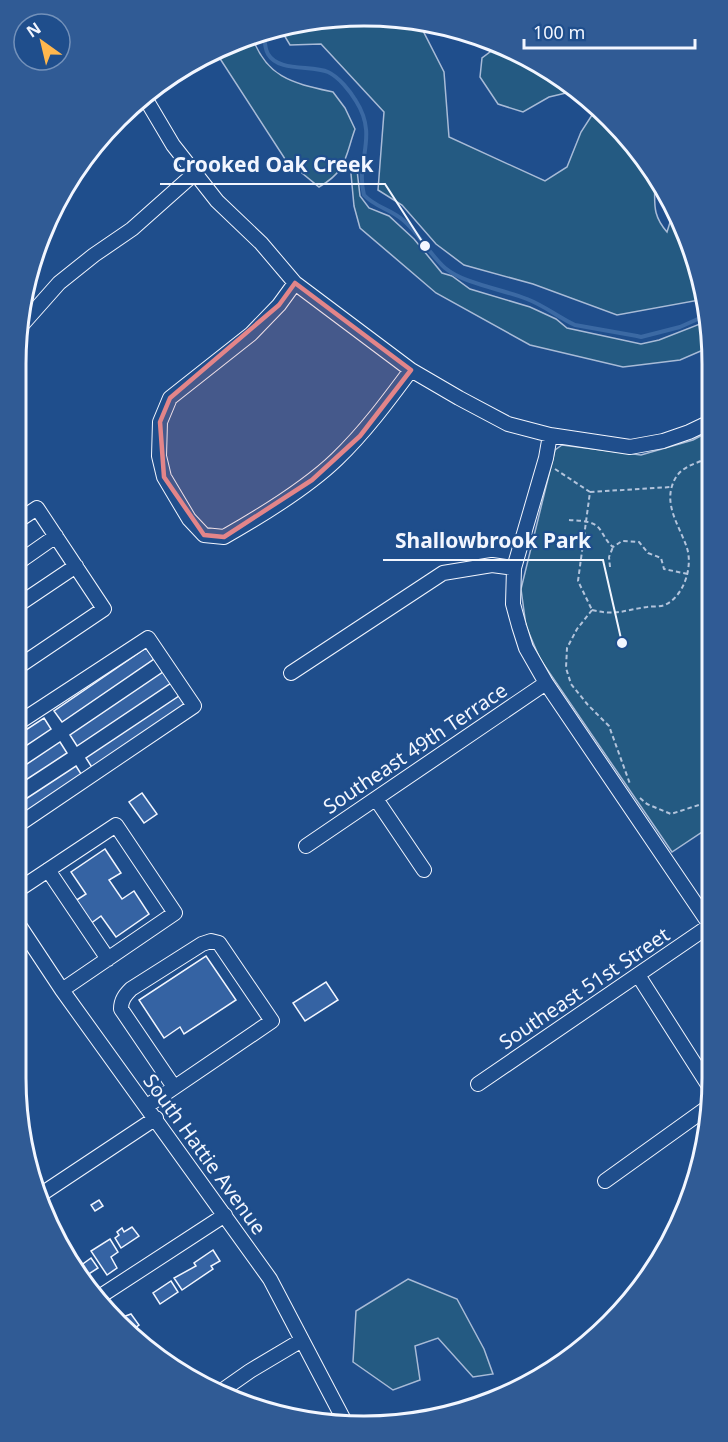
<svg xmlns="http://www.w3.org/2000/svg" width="728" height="1442" font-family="'Noto Sans',sans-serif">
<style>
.green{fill:#245a82;stroke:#a8bbd7;stroke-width:1.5}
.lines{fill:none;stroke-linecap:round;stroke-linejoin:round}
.stream{stroke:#3b69a3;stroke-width:4}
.building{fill:#3563a3;stroke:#f2f6ff;stroke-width:1.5}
.minor-casing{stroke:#f2f6ff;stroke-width:16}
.path{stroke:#b3c4dc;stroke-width:2;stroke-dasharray:4.5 3;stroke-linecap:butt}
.minor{stroke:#1f4e8c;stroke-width:14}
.marked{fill:#e38589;fill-opacity:0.2;stroke:#e38589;stroke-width:4.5;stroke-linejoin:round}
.labels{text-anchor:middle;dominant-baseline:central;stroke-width:4.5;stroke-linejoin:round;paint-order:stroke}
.street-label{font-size:20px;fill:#f2f6ff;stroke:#1f4e8c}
.rim{fill:none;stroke:#f2f6ff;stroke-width:3}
.leader{fill:none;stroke:#f2f6ff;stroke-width:2}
.callout-dot{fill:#f2f6ff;stroke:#1f4e8c;stroke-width:2}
.callout-label{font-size:21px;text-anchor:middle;font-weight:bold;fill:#f2f6ff;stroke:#1f4e8c;stroke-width:4.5;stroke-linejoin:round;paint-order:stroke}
</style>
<rect width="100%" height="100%" fill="#1f4e8c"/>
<path class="green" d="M 386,16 L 420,25 L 444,72 L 449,137 L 545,181 L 567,167 L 581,132 L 592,115 C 615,129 647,146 653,174 C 658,198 648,210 667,232 L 672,216 L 669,199 L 686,230 L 705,299 L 617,315 L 533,284 L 464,265 L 436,244 L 402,205 L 378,190 L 384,112 L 321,44 L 290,45 L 281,30 Z
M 251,34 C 266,78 292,83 333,92 L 345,108 L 355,129 C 345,157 347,171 319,187 L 285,159 L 217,54 Z
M 498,46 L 518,51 L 579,90 L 549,97 L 523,112 L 498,104 L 480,77 L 482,58 Z
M 354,169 L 357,170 L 360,196 L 369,208 L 389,216 L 414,239 L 442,273 L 452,276 L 470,289 L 530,307 L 556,319 L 567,328 L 641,344 L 659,340 L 710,320 L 710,347 L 680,360 L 623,367 L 530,345 L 436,293 L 360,228 L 354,206 L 351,174 Z
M 710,431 L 711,826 L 672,852 L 540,659 L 526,626 L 521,589 L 555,450 L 562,445 L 641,455 L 693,440 Z
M 408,1279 L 457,1299 L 484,1349 L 493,1374 L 473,1377 L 438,1338 L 415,1346 L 420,1380 L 393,1390 L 353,1362 L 356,1311 Z"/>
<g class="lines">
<path class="stream" d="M 264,32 C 265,38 264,48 268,54 C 278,72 312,65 328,72 C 339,77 350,91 356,101 C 379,137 355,161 364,195 C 375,207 390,209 403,220 C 419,233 429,254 445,268 C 464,284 502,289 527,299 C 545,306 558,317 575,325 L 637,336 L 641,337 L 680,327 L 709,314"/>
</g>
<path class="building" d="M 146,648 L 154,659 L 62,722 L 54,711 Z
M 163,672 L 171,683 L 77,746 L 70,735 Z
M 179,696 L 186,707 L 93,769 L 86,758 Z
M 44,718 L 51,729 L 15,753 L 15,737 Z
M 60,742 L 67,753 L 15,787 L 15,772 Z
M 76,766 L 83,777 L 15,822 L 15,806 Z
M 142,793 L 157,814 L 144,823 L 129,802 Z
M 105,849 L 121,873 L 109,880 L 122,899 L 134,891 L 149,914 L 116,937 L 101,916 L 90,924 L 75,901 L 86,894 L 71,872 Z
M 206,956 L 236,1000 L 184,1034 L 180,1027 L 164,1038 L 139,1000 Z
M 326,982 L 338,1000 L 305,1021 L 293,1003 Z
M 99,1200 L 103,1206 L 95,1211 L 91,1205 Z
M 132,1227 L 139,1236 L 121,1248 L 115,1238 L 119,1235 L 117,1232 L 122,1228 L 124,1232 Z
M 110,1239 L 118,1252 L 111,1257 L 117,1268 L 107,1275 L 91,1251 Z
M 213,1250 L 220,1261 L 211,1266 L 213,1269 L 182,1290 L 174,1278 L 196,1266 L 194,1263 Z
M 91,1258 L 98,1268 L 81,1279 L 76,1269 Z
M 171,1281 L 178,1292 L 160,1304 L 153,1293 Z
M 131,1314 L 139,1325 L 132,1330 L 120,1318 Z"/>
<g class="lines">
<defs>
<path id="minor" d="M 144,96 L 173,145 L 217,201 L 261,243 L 295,283 L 411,370 L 459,398 L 508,424 L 550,435 L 630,447 L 663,441 L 689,432 L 710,422
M 295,283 L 279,305 L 251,334 L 170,398 L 160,422 L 159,456 L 164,477 L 189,519 L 204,535 L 224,537 C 261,516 307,488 337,459 C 365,432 388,401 411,370
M 20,327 L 59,283 L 94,255 L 132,229 L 195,173
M 550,435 L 546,458 L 514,568 L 513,604 L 519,626 L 526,648 L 546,683 L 710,925
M 16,564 L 56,536
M 15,607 L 76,566
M 15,669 L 104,609 L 37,508 L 16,522
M 291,673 L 443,573 L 492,565 L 514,568
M 376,799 L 424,870
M 15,827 L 194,706 L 148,638 L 15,725
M 306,846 L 546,683
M 48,870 L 108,959
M 15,892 L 116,825 L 175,913 L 62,990
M 15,919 L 62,990 L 270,1279 L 345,1422
M 638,975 L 712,1091
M 478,1084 L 712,924
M 147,1106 L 272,1021 L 219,943 L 211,941 L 202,944 L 131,989 C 125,995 121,1000 121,1009 L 174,1087
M 605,1181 L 711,1105
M 37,1197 L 156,1118
M 96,1299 L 225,1215
M 220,1392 L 250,1371 L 302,1340"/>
</defs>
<use href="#minor" class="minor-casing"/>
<path class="path" d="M 555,469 L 590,492 L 578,581 L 592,610
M 590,492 L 671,487
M 569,520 C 580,521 595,520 601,531 C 605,537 607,542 613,547 L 622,541 L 639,542 L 648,553 L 661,558 L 664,569 L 688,574
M 610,567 L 609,557 L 613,547
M 592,610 L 577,629 L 567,648 L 566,668 L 571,684 L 588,705 L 609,726 L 630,784
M 592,610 C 618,616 623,610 647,607 C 652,606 660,607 665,605 C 684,596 693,567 687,548 C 681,529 665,508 672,486 C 678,466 694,465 710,457
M 640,798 L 647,804 L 671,814 L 711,801"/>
<use href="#minor" class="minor"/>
</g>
<path class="marked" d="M 295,283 L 411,370 L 360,436 L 312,480 L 224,537 L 204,535 L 164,477 L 160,422 L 170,398 L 279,305 Z"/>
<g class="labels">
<g class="street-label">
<text transform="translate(415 748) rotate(-34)">Southeast 49th Terrace</text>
<text transform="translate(584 988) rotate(-34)">Southeast 51st Street</text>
<text transform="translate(205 1154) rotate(54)">South Hattie Avenue</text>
</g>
</g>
<path d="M0 0H728V1442H0ZM364 26H364A338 338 0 0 1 702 364V1078A338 338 0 0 1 364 1416H364A338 338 0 0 1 26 1078V364A338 338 0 0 1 364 26Z" fill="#305b95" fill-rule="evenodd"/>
<path class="rim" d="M364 26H364A338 338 0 0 1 702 364V1078A338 338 0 0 1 364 1416H364A338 338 0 0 1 26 1078V364A338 338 0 0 1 364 26Z"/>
<path class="leader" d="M425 246L385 184H160M622 643L603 560H383"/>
<g class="callout-dot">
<circle cx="425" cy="246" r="6"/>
<circle cx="622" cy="643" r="6"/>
</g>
<g class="callout-label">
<text x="273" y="172">Crooked Oak Creek</text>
<text x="493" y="548">Shallowbrook Park</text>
</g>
<g transform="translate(42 42) rotate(326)"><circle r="28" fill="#1f4e8c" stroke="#7391ba" stroke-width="1.5"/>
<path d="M0-4.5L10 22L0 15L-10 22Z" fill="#ffb74d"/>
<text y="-9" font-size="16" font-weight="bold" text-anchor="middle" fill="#f2f6ff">N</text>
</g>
<path d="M524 39v9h171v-9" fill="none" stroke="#f2f6ff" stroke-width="3"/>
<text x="533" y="39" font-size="18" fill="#f2f6ff" stroke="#1f4e8c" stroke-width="4.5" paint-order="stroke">100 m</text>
</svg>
